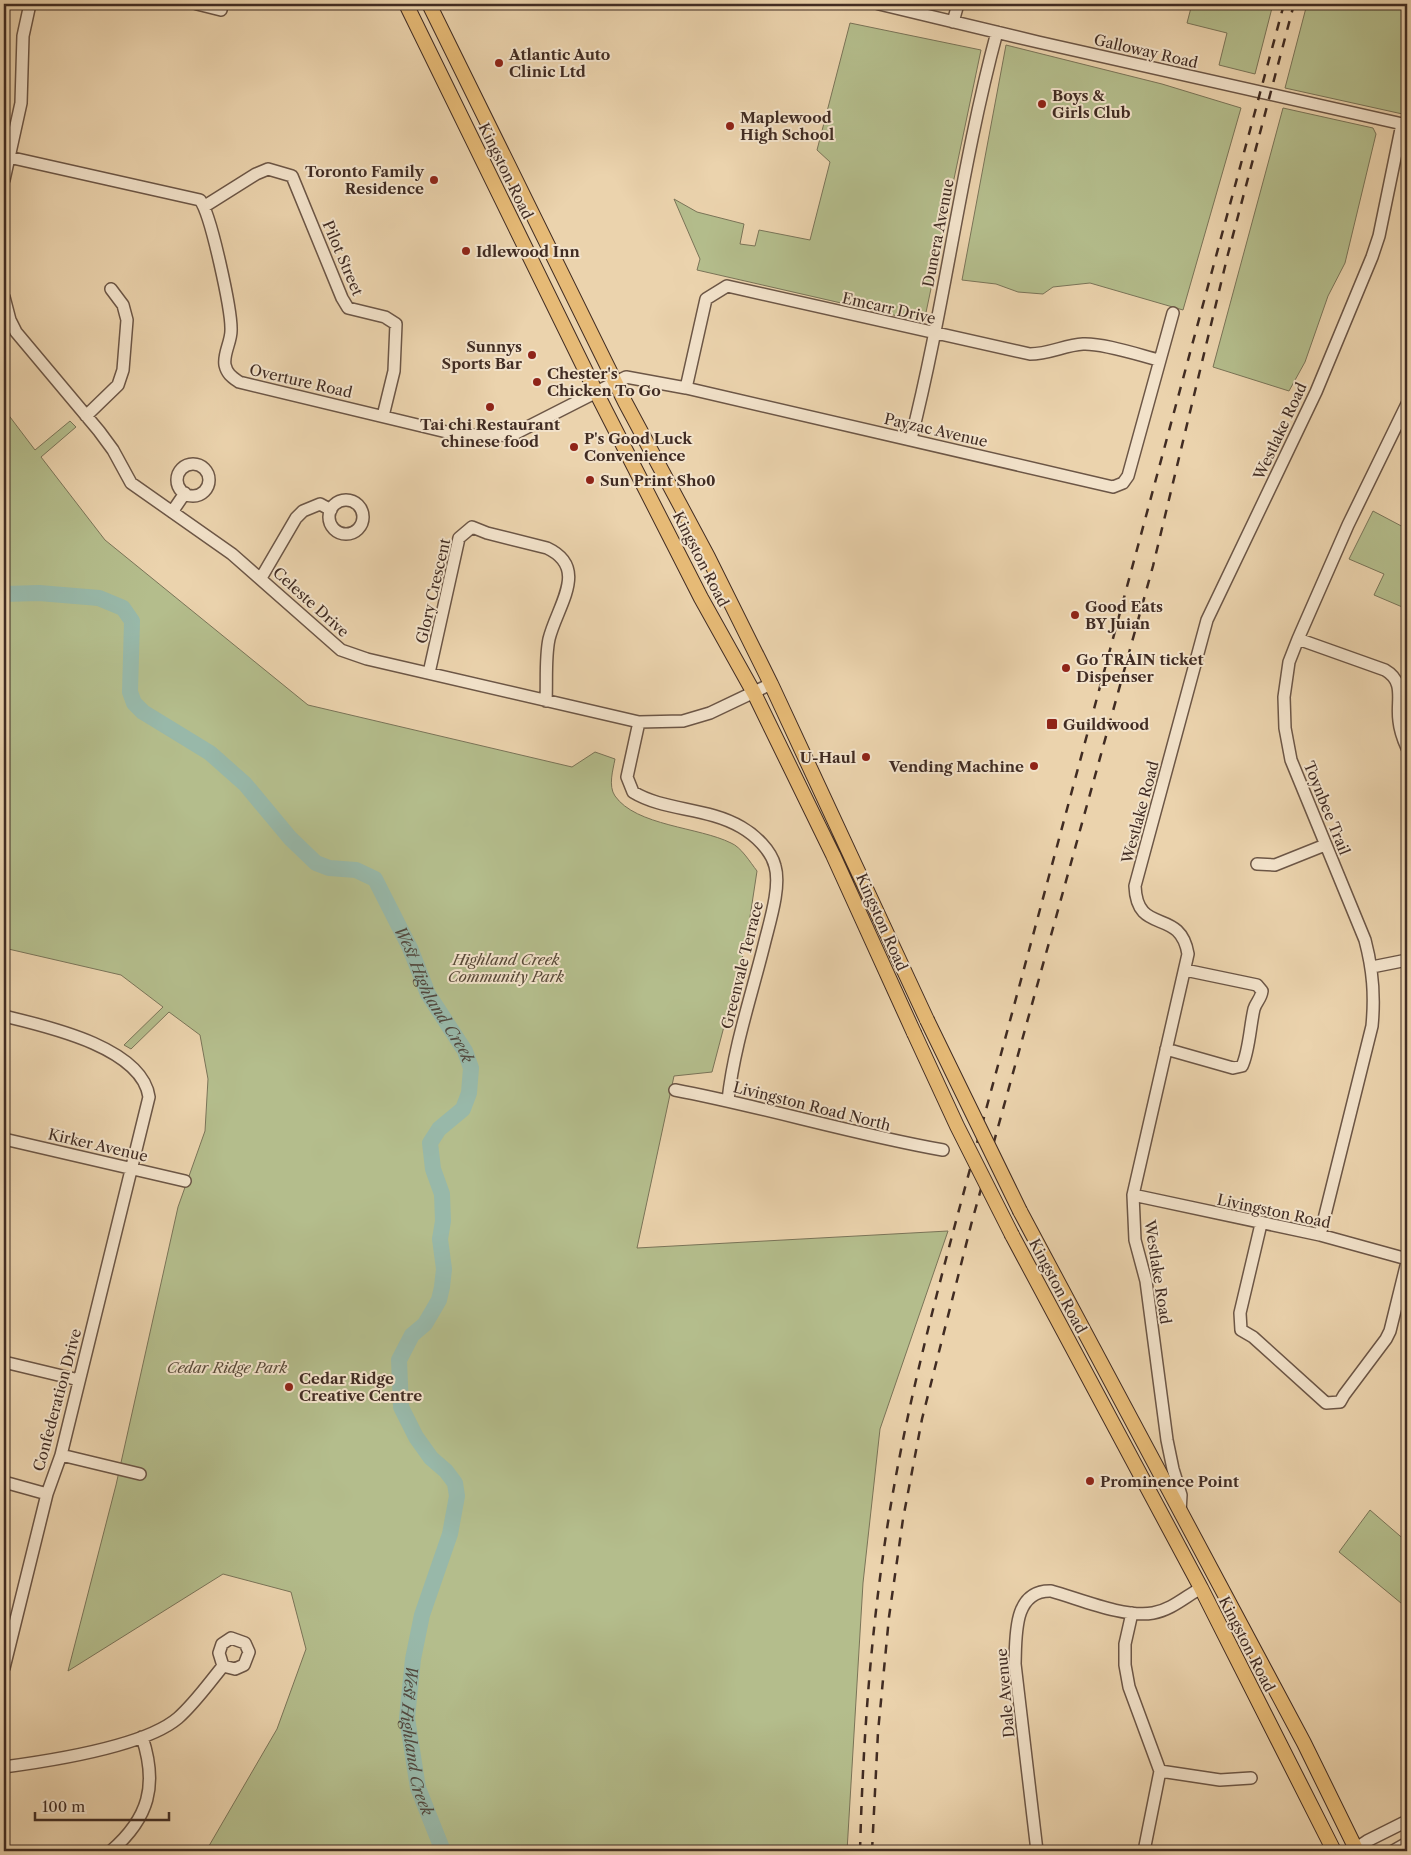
<svg xmlns="http://www.w3.org/2000/svg" width="1411" height="1855" font-family="'Libre Caslon Text',serif">
<style>
.green{fill:#b4bd8c;stroke:#7a7458}
.lines{fill:none;stroke-linecap:round;stroke-linejoin:round}
.river{stroke:#98b8a9;stroke-width:16}
.minor-casing{stroke:#6c5646;stroke-width:14}
.major-casing{stroke:#412c23;stroke-width:16}
.minor{stroke:#f2e2ca;stroke-width:11}
.major{stroke:#e6ba76;stroke-width:14}
.rail{stroke:#412c23;stroke-width:2.5;stroke-dasharray:9 9;stroke-linecap:butt}
.major-bridge-casing{stroke:#412c23;stroke-width:16;stroke-linecap:butt}
.major-bridge{stroke:#e6ba76;stroke-width:14}
.poi-dot{fill:#8f2418;stroke:#f2e2ca;stroke-width:2}
.labels{text-anchor:middle;dominant-baseline:central;stroke-width:4;stroke-linejoin:round;paint-order:stroke}
.street-label{font-size:15px;fill:#412c23;stroke:#f2e2ca}
.poi-label{font-size:15px;font-weight:bold;fill:#412c23;stroke:#f2e2ca;text-anchor:start}
.park-label{font-size:15px;font-style:italic;fill:#584938;stroke:#f2e2ca}
.water-label{font-size:16px;font-style:italic;fill:#52483e;stroke:#f2e2ca}
</style>
<rect width="100%" height="100%" fill="#ebd3ad"/>
<filter id="stains"><feTurbulence type="fractalNoise" baseFrequency=".004" numOctaves="4"/><feColorMatrix values="0 0 0 0 .2 0 0 0 0 .09 0 0 0 0 .02 0 0 0 .5 -.17"/></filter>
<radialGradient id="worn" r=".72"><stop offset=".6" stop-color="#630" stop-opacity="0"/><stop offset="1" stop-color="#630" stop-opacity=".3"/></radialGradient>
<path class="green" d="M 1192,4 L 1273,4 L 1255,74 L 1219,65 L 1227,33 L 1187,23 Z
M 1307,4 L 1407,4 L 1407,115 L 1285,88 Z
M 850,23 L 981,50 L 924,322 L 697,270 L 700,259 L 674,199 L 697,212 L 744,224 L 740,244 L 755,246 L 759,230 L 810,240 L 830,162 L 817,150 Z
M 1006,45 L 1162,84 L 1241,108 L 1183,310 L 1090,283 L 1053,287 L 1043,294 L 1018,292 L 996,284 L 962,280 Z
M 1283,108 L 1373,128 L 1376,134 L 1345,263 L 1328,296 L 1305,362 L 1289,391 L 1213,367 Z
M 4,409 L 35,450 L 70,421 L 76,427 L 41,457 L 105,540 L 308,705 L 572,767 L 595,752 L 615,759 C 613,770 608,786 615,796 C 636,826 699,827 731,843 C 741,847 750,862 757,871 L 746,943 L 712,1072 L 674,1076 L 637,1248 L 948,1231 L 880,1429 L 863,1583 L 847,1851 L 206,1851 L 277,1729 L 306,1649 L 291,1592 L 223,1574 L 68,1671 L 116,1485 L 178,1207 L 205,1131 L 208,1079 L 200,1035 L 169,1012 L 131,1049 L 124,1045 L 163,1007 L 121,975 L 4,948 Z
M 1373,511 L 1407,529 L 1407,609 L 1374,595 L 1384,574 L 1349,559 Z
M 1370,1510 L 1407,1542 L 1407,1608 L 1339,1552 Z"/>
<g class="lines">
<path class="river" id="s1" d="M 4,594 L 39,593 L 99,598 L 123,608 L 132,621 L 130,692 L 134,703 L 143,712 L 210,753 L 245,784 L 290,838 L 316,863 L 329,868 L 356,870 L 375,879 L 410,948 L 428,994 L 465,1051 L 471,1068 L 469,1093 L 463,1109 L 439,1129 L 430,1143 L 433,1169 L 442,1194 L 443,1221 L 440,1239 L 444,1269 L 442,1287 L 439,1300 L 425,1324 L 412,1335 L 399,1360 L 401,1407 L 416,1437 L 431,1458 L 446,1471 L 455,1483 L 457,1496 L 450,1534 L 422,1615 L 413,1659 L 407,1718 L 418,1788 L 443,1851"/>
<defs>
<path id="minor" d="M 197,4 L 221,10
M 879,4 L 1038,42 L 1407,125
M 953,22 L 958,4
M 4,156 L 200,200 C 211,214 232,312 231,331 C 231,342 223,354 225,365 C 227,374 232,377 239,382 L 455,434 L 493,436 L 514,434 L 626,377 L 686,388 L 1113,487 L 1123,483 L 1128,476 L 1173,313
M 4,180 L 21,103 L 23,36 L 30,4
M 205,206 L 256,174 L 268,169 L 292,176 L 342,298 L 348,308 L 385,317 L 396,324 L 394,371 L 383,416
M 4,297 L 10,320 L 16,332 L 99,431 L 113,450 L 131,483 L 232,554 L 341,650 L 367,659 L 639,722 L 683,721 L 710,713 L 771,684
M 686,388 L 706,299 L 727,286 L 1030,354 C 1049,354 1065,345 1083,344 C 1103,343 1139,355 1159,360
M 86,416 L 118,385 L 123,370 L 127,320 L 123,305 L 111,289
M 911,439 C 945,305 961,166 997,32
M177 480a16 16 0 1 1 32 0a16 16 0 1 1-32 0Z
M329 517a17 17 0 1 1 34 0a17 17 0 1 1-34 0Z
M 172,512 L 185,493
M 261,578 L 296,518 L 303,511 L 320,504 L 331,510
M 1298,639 L 1385,670 C 1406,682 1396,701 1399,721 C 1400,731 1403,739 1407,748
M 429,673 L 459,538 L 472,527 L 487,533 L 547,548 C 590,568 557,606 549,639 C 545,658 547,681 546,701
M 639,722 L 627,777 L 633,792 C 664,811 707,807 741,827 C 755,835 771,850 775,866 C 781,886 770,921 765,941 C 752,994 734,1046 728,1100
M 1257,864 L 1275,865 L 1325,845
M 1372,967 L 1407,960
M 4,1016 C 45,1026 142,1047 149,1097 L 61,1455 L 47,1494 L 4,1668
M 1166,1049 L 1233,1068 L 1242,1066 C 1249,1052 1250,1026 1254,1009 C 1256,1002 1261,999 1262,991 L 1257,985 L 1185,970
M 675,1090 C 765,1107 852,1134 943,1150
M 4,1139 L 185,1181
M 1133,1195 L 1320,1235 L 1407,1259
M 1261,1224 L 1240,1313 L 1241,1330 L 1253,1337 L 1326,1403 L 1340,1402 L 1344,1395 L 1386,1339 L 1390,1331 L 1407,1262
M 1320,1235 L 1372,1026 C 1375,995 1373,970 1365,940 L 1291,760 L 1285,728 L 1284,697 L 1289,662 L 1298,639 L 1348,525 L 1407,404
M 4,1362 L 79,1380
M 61,1455 L 140,1474
M 4,1482 L 47,1494
M 1180,1512 L 1181,1495 L 1173,1469 L 1167,1440 L 1146,1281 L 1135,1240 L 1133,1195 L 1188,954 C 1180,906 1137,937 1135,886 L 1207,620 L 1316,392 L 1372,257 L 1379,236 L 1402,124
M 1132,1613 L 1125,1644 L 1125,1665 L 1129,1687 L 1160,1771 L 1144,1851
M 4,1767 C 49,1761 144,1747 178,1718 C 195,1703 209,1683 223,1666 L 235,1669 L 244,1665 L 249,1652 L 245,1643 L 231,1638 L 222,1644 L 219,1653 L 223,1666
M 1160,1771 L 1220,1780 L 1251,1778
M 111,1851 C 149,1818 158,1785 142,1737
M 1037,1851 L 1015,1664 C 1016,1636 1013,1590 1051,1591 C 1080,1599 1124,1618 1153,1613 C 1171,1610 1185,1597 1201,1588
M 1352,1851 L 1367,1841 L 1407,1821
M 1393,1851 L 1407,1843"/>
<path id="major" d="M 406,4 L 596,392 L 701,598 L 754,693 L 833,855 L 914,1033
M 429,4 L 625,402 L 708,557 L 771,684 L 927,1020
M 1020,1211 L 1304,1743 L 1357,1851
M 1012,1235 L 1201,1588 L 1334,1851"/>
</defs>
<use href="#minor" class="minor-casing"/>
<use href="#major" class="major-casing"/>
<use href="#minor" class="minor"/>
<use href="#major" class="major"/>
<path class="rail" d="M 860,1851 C 863,1739 871,1627 889,1516 C 905,1417 930,1319 956,1221 L 1284,4
M 872,1851 L 878,1732 L 889,1617 L 903,1519 L 922,1419 L 971,1225 L 1153,566 L 1228,254 L 1294,4"/>
<defs>
<path id="major-bridge" d="M 927,1020 L 1020,1211
M 914,1033 L 957,1126 L 1012,1235"/>
</defs>
<use href="#major-bridge" class="major-bridge-casing"/>
<use href="#major-bridge" class="major-bridge"/>
</g>
<g class="poi-dot">
<circle cx="499" cy="63" r="5"/>
<circle cx="1042" cy="104" r="5"/>
<circle cx="730" cy="126" r="5"/>
<circle cx="434" cy="180" r="5"/>
<circle cx="466" cy="251" r="5"/>
<circle cx="532" cy="355" r="5"/>
<circle cx="537" cy="382" r="5"/>
<circle cx="490" cy="407" r="5"/>
<circle cx="574" cy="447" r="5"/>
<circle cx="590" cy="480" r="5"/>
<circle cx="1075" cy="615" r="5"/>
<circle cx="1066" cy="668" r="5"/>
<rect x="1046" y="718" width="12" height="12" rx="2.5"/>
<circle cx="866" cy="757" r="5"/>
<circle cx="1034" cy="766" r="5"/>
<circle cx="289" cy="1387" r="5"/>
<circle cx="1090" cy="1481" r="5"/>
</g>
<g class="labels">
<g class="street-label">
<text transform="translate(1146 51) rotate(13)">Galloway Road</text>
<text transform="translate(506 171) rotate(64)">Kingston Road</text>
<text transform="translate(938 233) rotate(-79)">Dunera Avenue</text>
<text transform="translate(343 258) rotate(67)">Pilot Street</text>
<text transform="translate(889 308) rotate(13)">Emcarr Drive</text>
<text transform="translate(301 381) rotate(13)">Overture Road</text>
<text transform="translate(936 430) rotate(13)">Payzac Avenue</text>
<text transform="translate(1280 431) rotate(-65)">Westlake Road</text>
<text transform="translate(701 559) rotate(63)">Kingston Road</text>
<text transform="translate(433 591) rotate(-77)">Glory Crescent</text>
<text transform="translate(311 602) rotate(42)">Celeste Drive</text>
<text transform="translate(1327 808) rotate(68)">Toynbee Trail</text>
<text transform="translate(1140 812) rotate(-75)">Westlake Road</text>
<text transform="translate(882 922) rotate(66)">Kingston Road</text>
<text transform="translate(742 965) rotate(-76)">Greenvale Terrace</text>
<text transform="translate(812 1106) rotate(14)">Livingston Road North</text>
<text transform="translate(98 1145) rotate(13)">Kirker Avenue</text>
<text transform="translate(1274 1211) rotate(12)">Livingston Road</text>
<text transform="translate(1158 1272) rotate(81)">Westlake Road</text>
<text transform="translate(1058 1286) rotate(62)">Kingston Road</text>
<text transform="translate(57 1400) rotate(-75)">Confederation Drive</text>
<text transform="translate(1247 1644) rotate(63)">Kingston Road</text>
<text transform="translate(1005 1693) rotate(-95)">Dale Avenue</text>
</g>
<g class="poi-label">
<text x="509" y="54">Atlantic Auto<tspan x="509" dy="17">Clinic Ltd</tspan></text>
<text x="1052" y="95">Boys &amp;<tspan x="1052" dy="17">Girls Club</tspan></text>
<text x="740" y="117">Maplewood<tspan x="740" dy="17">High School</tspan></text>
<text x="424" y="171" text-anchor="end">Toronto Family<tspan x="424" dy="17">Residence</tspan></text>
<text x="476" y="251">Idlewood Inn</text>
<text x="522" y="346" text-anchor="end">Sunnys<tspan x="522" dy="17">Sports Bar</tspan></text>
<text x="547" y="373">Chester's<tspan x="547" dy="17">Chicken To Go</tspan></text>
<text x="490" y="424" text-anchor="middle">Tai chi Restaurant<tspan x="490" dy="17">chinese food</tspan></text>
<text x="584" y="438">P's Good Luck<tspan x="584" dy="17">Convenience</tspan></text>
<text x="600" y="480">Sun Print Sho0</text>
<text x="1085" y="606">Good Eats<tspan x="1085" dy="17">BY Juian</tspan></text>
<text x="1076" y="659">Go TRAIN ticket<tspan x="1076" dy="17">Dispenser</tspan></text>
<text x="1063" y="724">Guildwood</text>
<text x="856" y="757" text-anchor="end">U-Haul</text>
<text x="1024" y="766" text-anchor="end">Vending Machine</text>
<text x="299" y="1378">Cedar Ridge<tspan x="299" dy="17">Creative Centre</tspan></text>
<text x="1100" y="1481">Prominence Point</text>
</g>
<g class="park-label">
<text x="506" y="959">Highland Creek<tspan x="506" dy="17">Community Park</tspan></text>
<text x="227" y="1367">Cedar Ridge Park</text>
</g>
<g class="water-label">
<text stroke="none"><textPath href="#s1" startOffset="656">West Highland Creek</textPath></text>
<text stroke="none"><textPath href="#s1" startOffset="1468">West Highland Creek</textPath></text>
</g>
</g>
<rect width="1411" height="1855" fill="none" stroke="#ebd3ad" stroke-width="20"/>
<rect x="5" y="5" width="1401" height="1845" fill="none" stroke="#412c23" stroke-width="2.5"/>
<rect x="10" y="10" width="1391" height="1835" fill="none" stroke="#412c23"/>
<path d="M35 1812v8h134v-8" fill="none" stroke="#412c23" stroke-width="2.5"/>
<text x="42" y="1812" font-size="15" fill="#412c23" stroke="#f2e2ca" stroke-width="4" paint-order="stroke">100 m</text>
<rect width="100%" height="100%" filter="url(#stains)"/>
<rect width="100%" height="100%" fill="url(#worn)"/>
</svg>
